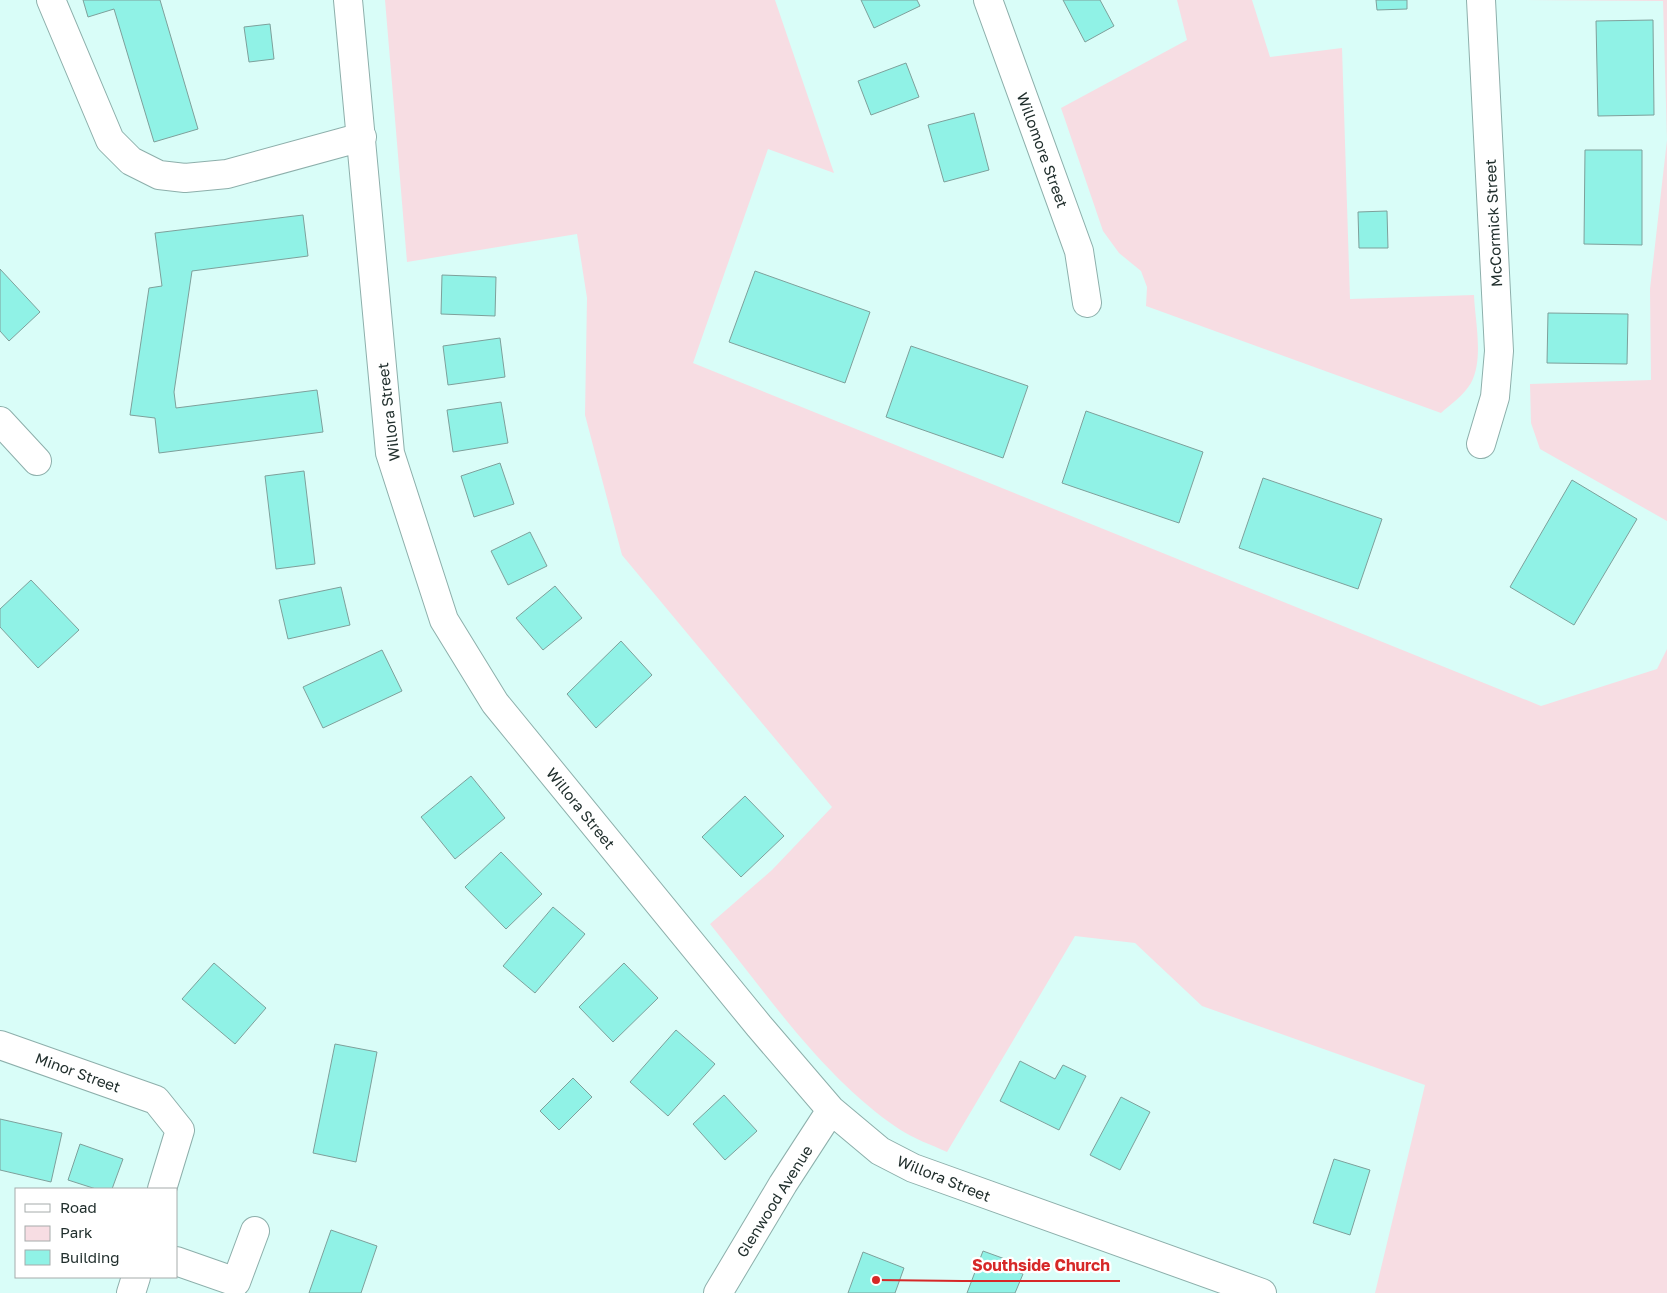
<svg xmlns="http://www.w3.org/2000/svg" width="1667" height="1293" font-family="'Golos Text',sans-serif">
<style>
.green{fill:#f7dde3}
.building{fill:#90f2e6;stroke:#7ea09b}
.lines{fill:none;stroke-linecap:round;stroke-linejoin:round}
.minor-casing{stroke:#8dafab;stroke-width:30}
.minor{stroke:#fff;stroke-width:28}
.labels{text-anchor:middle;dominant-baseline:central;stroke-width:4.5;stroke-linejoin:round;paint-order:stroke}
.street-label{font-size:15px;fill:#212f2d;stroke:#fff}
.leader{fill:none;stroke:#d62828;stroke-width:2}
.callout-dot{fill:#d62828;stroke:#fff;stroke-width:2}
.callout-label{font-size:16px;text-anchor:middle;font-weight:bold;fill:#d62828;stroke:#fff;stroke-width:4.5;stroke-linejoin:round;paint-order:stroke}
</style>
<rect width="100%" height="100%" fill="#d9fdf8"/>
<path class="green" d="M 385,0 L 775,0 L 834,173 L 768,149 L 693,363 L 1541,706 L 1657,669 L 1667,649 L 1667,1293 L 1375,1293 L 1425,1085 L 1202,1006 L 1135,943 L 1075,936 L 947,1152 C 932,1145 914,1139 899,1129 C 823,1078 767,994 710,924 L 772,870 L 832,807 L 622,555 L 585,415 L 587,298 L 577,234 L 407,262 Z
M 1177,0 L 1252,0 L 1270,57 L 1342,48 L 1350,299 L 1474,295 C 1475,321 1484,359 1471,383 C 1464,395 1451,404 1441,413 L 1146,306 L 1147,287 L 1141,271 L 1119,253 L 1103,231 L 1061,108 L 1187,40 Z
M 1509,0 L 1667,0 L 1667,521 L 1540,449 L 1531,423 L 1530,384 L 1651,380 L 1650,289 L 1667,140 L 1663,1 Z"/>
<path class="building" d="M 83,0 L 160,0 L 198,129 L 154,142 L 114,9 L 88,17 Z
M 861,0 L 917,0 L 920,6 L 874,28 Z
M 1063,0 L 1100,0 L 1114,26 L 1085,42 Z
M 1376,0 L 1407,0 L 1407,9 L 1377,10 Z
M 1653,20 L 1654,115 L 1598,116 L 1596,21 Z
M 270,24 L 274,59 L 249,62 L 244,27 Z
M 906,63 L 919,97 L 871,115 L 858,81 Z
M 974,113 L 989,170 L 944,182 L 928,125 Z
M 1585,150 L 1642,150 L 1642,245 L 1584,244 Z
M 1387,211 L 1388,248 L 1359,248 L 1358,212 Z
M 303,215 L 308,256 L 192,271 L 174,392 L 176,408 L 317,390 L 323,432 L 159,453 L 155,418 L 130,415 L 149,288 L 162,286 L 155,233 Z
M 0,269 L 40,312 L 9,341 L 0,331 Z
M 755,271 L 870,312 L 845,383 L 729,342 Z
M 442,275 L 496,277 L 495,316 L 441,314 Z
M 1548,313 L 1628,314 L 1627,364 L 1547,363 Z
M 500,338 L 505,377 L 448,385 L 443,346 Z
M 911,346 L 1028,386 L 1003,458 L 886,417 Z
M 501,402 L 508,443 L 453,452 L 447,410 Z
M 1086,411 L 1203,452 L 1179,523 L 1062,483 Z
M 500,463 L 514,504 L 474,517 L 461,476 Z
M 304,471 L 315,564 L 276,569 L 265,476 Z
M 1263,478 L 1382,519 L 1358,589 L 1239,548 Z
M 1572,480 L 1637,519 L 1574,625 L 1510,587 Z
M 530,532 L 547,566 L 508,585 L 491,551 Z
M 31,580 L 79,630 L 38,668 L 0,627 L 0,609 Z
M 555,586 L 582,618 L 543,650 L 516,618 Z
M 341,587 L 350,625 L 288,639 L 279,600 Z
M 621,641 L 652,675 L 596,728 L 567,694 Z
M 382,650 L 402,691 L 323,728 L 303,687 Z
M 471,776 L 505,818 L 455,859 L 421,817 Z
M 745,796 L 784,836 L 741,877 L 702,837 Z
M 501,852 L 542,894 L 506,929 L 465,887 Z
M 553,907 L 585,934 L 535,993 L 503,966 Z
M 214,963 L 266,1008 L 235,1044 L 182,999 Z
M 624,963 L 658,998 L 613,1042 L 579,1007 Z
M 676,1030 L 715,1064 L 668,1116 L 630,1082 Z
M 335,1044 L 377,1052 L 356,1162 L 313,1153 Z
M 1020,1061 L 1055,1079 L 1063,1065 L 1086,1076 L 1059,1130 L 1000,1101 Z
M 573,1078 L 592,1097 L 559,1130 L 540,1111 Z
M 724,1095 L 757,1131 L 725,1160 L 693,1124 Z
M 1121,1097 L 1150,1112 L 1120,1170 L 1090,1155 Z
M 0,1119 L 62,1133 L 51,1182 L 0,1170 Z
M 80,1144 L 123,1159 L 112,1189 L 96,1189 L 68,1180 Z
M 1334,1159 L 1370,1170 L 1350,1235 L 1313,1223 Z
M 331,1230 L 377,1246 L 361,1293 L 309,1293 Z
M 983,1251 L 1005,1259 L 1002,1266 L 1023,1274 L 1015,1293 L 967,1293 Z
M 863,1252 L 904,1268 L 895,1293 L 848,1293 Z"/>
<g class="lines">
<defs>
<path id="minor" d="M 51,0 L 110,140 L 131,161 L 159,175 L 185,178 L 227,174 L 362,137
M 348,0 L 390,453 L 444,620 L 495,703 L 759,1026 L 831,1110 L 880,1151 L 913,1168 L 1262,1293
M 988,0 L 1079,251 L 1087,303
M 1481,0 L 1499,351 L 1495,397 L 1481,444
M 0,421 L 37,461
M 0,1045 L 156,1100 L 180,1130 L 162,1189
M 176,1261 L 236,1282 L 255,1231
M 131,1293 L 136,1277
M 718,1293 L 783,1184 L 831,1110"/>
</defs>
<use href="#minor" class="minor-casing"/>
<use href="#minor" class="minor"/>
</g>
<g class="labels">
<g class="street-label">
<text transform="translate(1043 150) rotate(70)">Willomore Street</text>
<text transform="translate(1493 223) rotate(-93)">McCormick Street</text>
<text transform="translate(388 412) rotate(-97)">Willora Street</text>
<text transform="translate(581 808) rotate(51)">Willora Street</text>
<text transform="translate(78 1072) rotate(20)">Minor Street</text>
<text transform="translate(944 1178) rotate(22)">Willora Street</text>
<text transform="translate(774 1201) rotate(-58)">Glenwood Avenue</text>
</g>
</g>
<path class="leader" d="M876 1280L962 1281H1120"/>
<circle class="callout-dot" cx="876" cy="1280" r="5"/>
<g class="callout-label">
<text x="1041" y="1271">Southside Church</text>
</g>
<rect x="15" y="1188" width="162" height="90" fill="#ffffff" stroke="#a6acab"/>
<rect x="25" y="1204" width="25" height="8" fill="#ffffff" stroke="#a6acab"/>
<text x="60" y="1213" font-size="15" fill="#212f2d">Road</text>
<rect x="25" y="1226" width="25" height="15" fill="#f7dde3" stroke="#a6acab"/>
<text x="60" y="1238" font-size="15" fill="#212f2d">Park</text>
<rect x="25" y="1250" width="25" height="15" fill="#90f2e6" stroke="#a6acab"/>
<text x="60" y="1263" font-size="15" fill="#212f2d">Building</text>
</svg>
